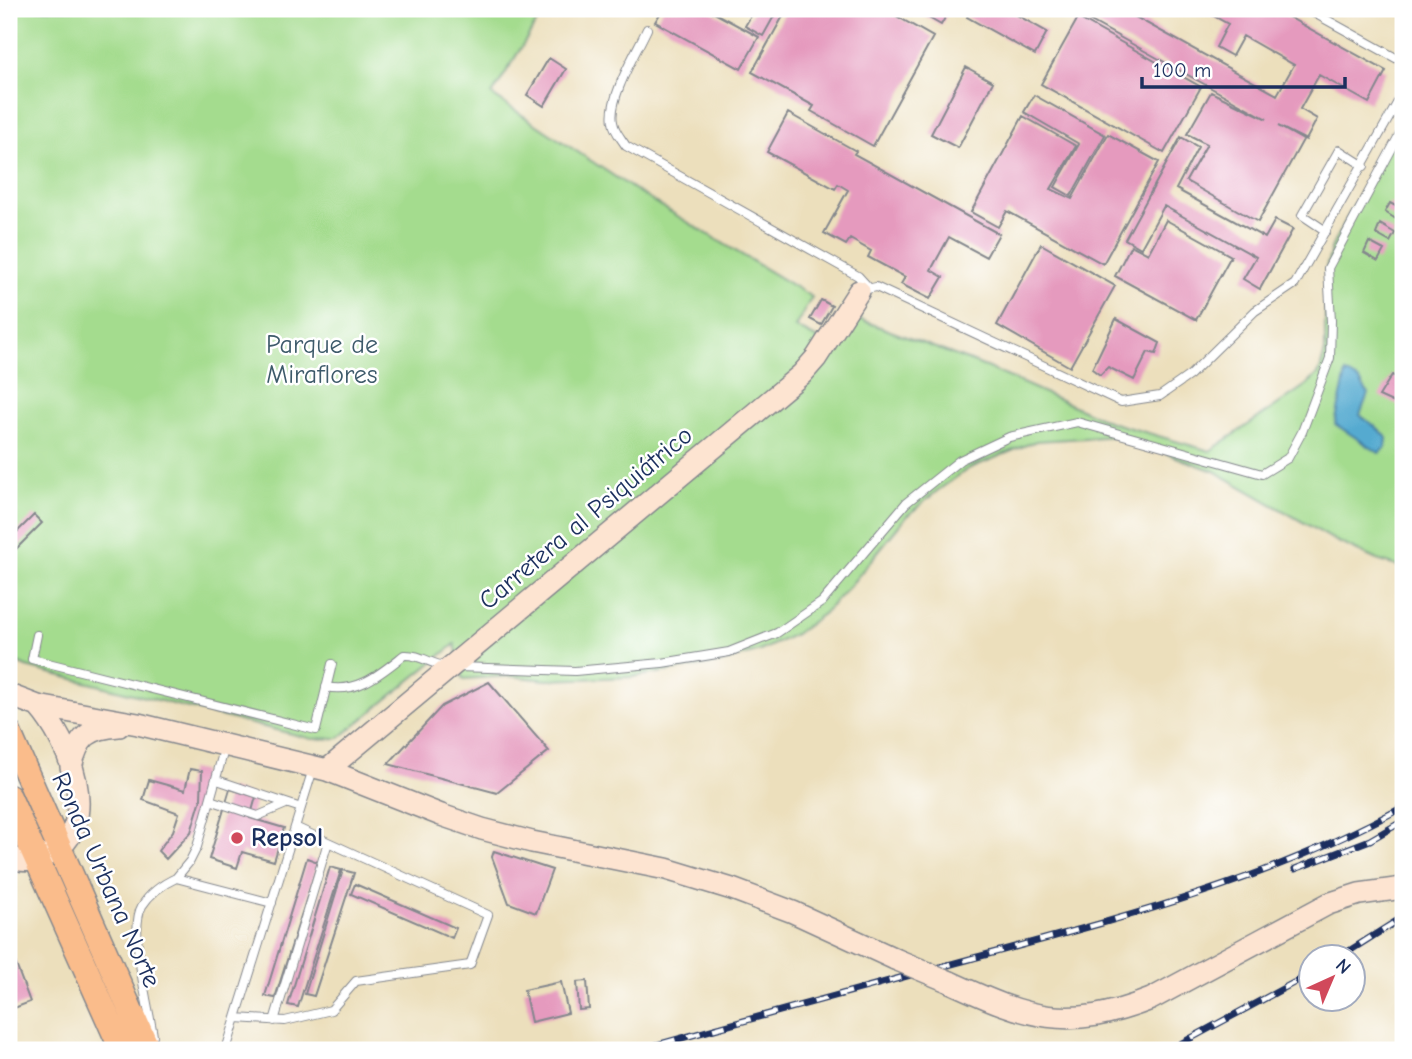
<svg xmlns="http://www.w3.org/2000/svg" width="1412" height="1059" font-family="'Comic Neue',sans-serif">
<style>
.green{fill:#a4dc8e;stroke:#608676;stroke-width:2}
.water{fill:#54aad0;stroke:#386c97;stroke-width:2}
.building{fill:#e59abe}
.lines{fill:none;stroke-linecap:round;stroke-linejoin:round}
.lane-casing{stroke:#84878d;stroke-width:10}
.secondary-casing{stroke:#84878d;stroke-width:24}
.primary-casing{stroke:#84878d;stroke-width:27}
.lane{stroke:#fff;stroke-width:8}
.secondary{stroke:#fde4d1;stroke-width:21}
.primary{stroke:#fabc8b;stroke-width:24}
.rail-casing{stroke:#1b2f5e;stroke-width:7}
.rail{stroke:#fff;stroke-width:4.5;stroke-dasharray:13;stroke-linecap:butt}
.secondary-bridge-casing{stroke:#84878d;stroke-width:24;stroke-linecap:butt}
.secondary-bridge{stroke:#fde4d1;stroke-width:21}
.poi-dot{fill:#d1495b;stroke:#fff;stroke-width:2.5}
.labels{text-anchor:middle;dominant-baseline:central;stroke-width:5;stroke-linejoin:round;paint-order:stroke}
.park-label{font-size:26px;fill:#3d5a6a;stroke:#fff}
.street-label{font-size:26px;fill:#1b2f5e;stroke:#fff}
.poi-label{font-size:26px;font-weight:bold;fill:#1b2f5e;stroke:#fff;text-anchor:start}
</style>
<rect width="100%" height="100%" fill="#fff"/>
<filter id="ink" filterUnits="userSpaceOnUse"><feTurbulence type="fractalNoise" baseFrequency=".0143" numOctaves="2"/><feDisplacementMap in="SourceGraphic" scale="14" xChannelSelector="R" yChannelSelector="G"/><feConvolveMatrix kernelMatrix="1 2 1 2 8 2 1 2 1" color-interpolation-filters="sRGB"/></filter>
<filter id="wash" filterUnits="userSpaceOnUse"><feTurbulence type="fractalNoise" baseFrequency=".00686" numOctaves="4" result="noise"/><feDisplacementMap in="SourceGraphic" scale="28" xChannelSelector="R" yChannelSelector="G"/><feGaussianBlur stdDeviation="1.57" result="paint"/><feColorMatrix in="noise" values="0 0 0 0 0 0 0 0 0 0 0 0 0 0 0 0 0 1.4 0 .05"/><feComposite in="paint" operator="in"/></filter>
<g filter="url(#wash)">
<rect width="100%" height="100%" fill="#ecdfbc"/>
<path class="green" d="M 9,9 L 545,9 L 492,95 L 641,194 L 812,297 L 795,327 L 837,349 L 856,318 L 986,367 L 1110,422 L 1210,451 L 1309,383 L 1319,373 L 1325,352 L 1325,272 L 1332,246 L 1403,115 L 1403,568 L 1377,560 L 1336,541 L 1214,471 L 1119,436 L 1036,441 L 968,469 L 937,491 L 906,517 L 850,586 L 824,613 L 797,633 L 760,651 L 720,663 L 632,677 L 547,680 L 510,676 L 463,679 L 455,644 L 339,738 L 312,739 L 26,667 L 9,659 Z"/>
<path class="water" d="M 1346,373 L 1360,381 L 1368,394 L 1360,415 C 1369,423 1380,428 1387,438 L 1386,447 L 1379,453 L 1335,424 Z"/>
<g id="blocks">
<path class="building" d="M 663,9 L 707,9 L 759,37 L 741,69 L 655,22 Z
M 755,9 L 778,9 L 763,36 L 745,26 Z
M 787,9 L 884,9 L 933,37 L 873,146 L 811,111 L 814,106 L 752,72 Z
M 913,9 L 950,9 L 941,25 Z
M 971,9 L 1011,9 L 1010,11 L 1047,32 L 1035,55 L 967,17 Z
M 1084,9 L 1121,9 L 1277,95 L 1294,65 L 1243,36 L 1232,56 L 1216,47 L 1228,24 L 1201,9 L 1274,9 L 1386,71 L 1369,103 L 1319,75 L 1300,109 L 1317,119 L 1306,140 L 1278,126 L 1303,140 L 1258,222 L 1186,181 L 1207,144 L 1187,134 L 1211,92 L 1267,119 L 1080,15 Z
M 1078,18 L 1201,87 L 1164,153 L 1041,84 Z
M 549,58 L 566,69 L 544,106 L 527,95 Z
M 966,67 L 993,82 L 958,148 L 931,134 Z
M 1034,95 L 1105,135 L 1071,196 L 1055,187 L 1079,144 L 1024,112 Z
M 788,113 L 856,151 L 854,154 L 999,234 L 986,257 L 949,237 L 931,270 L 943,277 L 930,299 L 901,284 L 905,277 L 868,257 L 871,251 L 850,239 L 846,245 L 824,233 L 848,190 L 838,184 L 835,189 L 767,152 Z
M 1023,116 L 1076,146 L 1051,189 L 1072,199 L 1108,134 L 1159,162 L 1103,264 L 1007,211 L 998,227 L 971,212 Z
M 1181,137 L 1198,147 L 1176,189 L 1265,238 L 1275,220 L 1293,229 L 1260,289 L 1243,279 L 1256,257 L 1164,206 L 1141,248 L 1125,239 Z
M 1390,203 L 1403,210 L 1399,221 L 1385,212 Z
M 1166,220 L 1231,256 L 1196,320 L 1115,276 L 1131,245 L 1148,254 Z
M 1380,224 L 1395,233 L 1390,242 L 1376,234 Z
M 1369,242 L 1384,250 L 1378,261 L 1364,253 Z
M 1041,244 L 1115,286 L 1070,367 L 997,325 Z
M 821,300 L 832,306 L 821,325 L 810,319 Z
M 1116,319 L 1160,343 L 1156,354 L 1148,352 L 1134,380 L 1108,367 L 1100,375 L 1092,369 Z
M 1392,375 L 1403,380 L 1403,407 L 1379,396 Z
M 34,515 L 42,523 L 15,550 L 9,544 L 9,540 Z
M 489,682 L 549,751 L 497,793 L 388,764 L 442,706 Z
M 190,769 L 202,771 L 201,799 L 191,832 L 166,859 L 158,851 L 173,831 L 179,813 L 143,800 L 149,780 L 185,790 Z
M 230,789 L 256,797 L 250,818 L 284,828 L 274,861 L 242,852 L 237,868 L 209,859 Z
M 494,851 L 552,870 L 536,913 L 509,903 L 492,857 Z
M 307,858 L 318,862 L 275,998 L 265,996 Z
M 330,867 L 341,870 L 298,1007 L 288,1005 Z
M 343,870 L 354,873 L 314,996 L 305,994 Z
M 355,884 L 456,928 L 452,938 L 351,894 Z
M 9,946 L 30,1002 L 9,1010 Z
M 587,981 L 589,1009 L 579,1010 L 577,982 Z
M 561,982 L 568,1013 L 531,1022 L 524,990 Z"/>
</g>
</g>
<g filter="url(#ink)">
<use href="#blocks" fill-opacity="0" stroke="#84878d" stroke-width="2"/>
<g class="lines">
<defs>
<path id="lane" d="M 1307,9 L 1403,62
M 647,29 C 637,51 608,98 613,122 C 614,131 621,138 626,146 L 858,276 L 869,288
M 1326,231 L 1302,215 L 1339,150 L 1364,166
M 859,291 L 876,287 L 1121,402 L 1160,396 L 1190,375 L 1255,311 L 1295,284 L 1403,93
M 37,635 L 32,659 L 316,730 L 332,664
M 458,667 L 575,671 L 662,663 L 729,652 L 777,633 L 822,602 L 906,503 L 960,460 L 1009,437 L 1077,422 L 1262,474 L 1288,458 L 1302,432 L 1330,358 L 1331,321 L 1328,268 L 1403,128
M 326,687 C 358,694 381,673 404,655 C 420,654 430,664 445,666
M 217,780 L 301,808
M 210,800 L 258,816 L 286,804
M 176,878 L 190,861 L 197,847 L 225,746
M 236,1018 L 285,1021 L 331,1010 L 356,981 L 470,965 L 488,915 L 295,827
M 274,1021 L 328,842
M 153,1036 C 149,1007 128,930 142,906 C 150,893 163,884 176,878 L 272,903
M 226,1050 L 313,769"/>
<path id="secondary" d="M 9,695 L 38,706 L 138,724 L 327,770 L 441,815 L 482,829 L 532,842 L 666,869 L 732,889 L 793,912 L 895,959
M 71,767 C 78,737 88,728 119,726
M 327,770 L 802,374 L 816,358 L 859,291
M 9,857 C 24,863 36,862 50,854 C 104,824 69,741 38,706
M 950,982 C 1028,1018 1067,1032 1151,999 L 1328,904 L 1359,894 L 1403,888"/>
<path id="primary" d="M 9,733 L 148,1050
M 9,797 L 122,1050"/>
</defs>
<use href="#lane" class="lane-casing"/>
<use href="#secondary" class="secondary-casing"/>
<use href="#primary" class="primary-casing"/>
<use href="#lane" class="lane"/>
<use href="#secondary" class="secondary"/>
<use href="#primary" class="primary"/>
<defs>
<path id="rail" d="M 1295,869 L 1370,840 L 1403,821
M 1338,958 L 1403,917
M 638,1050 C 748,1020 859,989 970,959 C 1119,919 1266,882 1403,807
M 1169,1050 L 1310,974"/>
</defs>
<use href="#rail" class="rail-casing"/>
<use href="#rail" class="rail"/>
<defs>
<path id="secondary-bridge" d="M 895,959 L 950,982"/>
</defs>
<use href="#secondary-bridge" class="secondary-bridge-casing"/>
<use href="#secondary-bridge" class="secondary-bridge"/>
</g>
</g>
<circle class="poi-dot" cx="237" cy="838" r="7"/>
<g class="labels">
<g class="park-label">
<text x="322" y="345">Parque de<tspan x="322" dy="30">Miraflores</tspan></text>
</g>
<g class="street-label">
<text transform="translate(586 518) rotate(-40)">Carretera al Psiquiátrico</text>
<text transform="translate(106 880) rotate(66)">Ronda Urbana Norte</text>
</g>
<g class="poi-label">
<text x="251" y="838">Repsol</text>
</g>
</g>
<rect width="1412" height="1059" fill="none" stroke="#fff" stroke-width="35"/>
<g transform="translate(1332 978) rotate(44)"><circle r="33" fill="#ffffff" stroke="#a4acbf" stroke-width="2"/>
<path d="M0-5L12 26L0 18L-12 26Z" fill="#d1495b"/>
<text y="-10" font-size="19" font-weight="bold" text-anchor="middle" fill="#1b2f5e">N</text>
</g>
<path d="M1142 77v10h203v-10" fill="none" stroke="#1b2f5e" stroke-width="3.5"/>
<text x="1153" y="77" font-size="21" fill="#1b2f5e" stroke="#ffffff" stroke-width="5" paint-order="stroke">100 m</text>
</svg>
